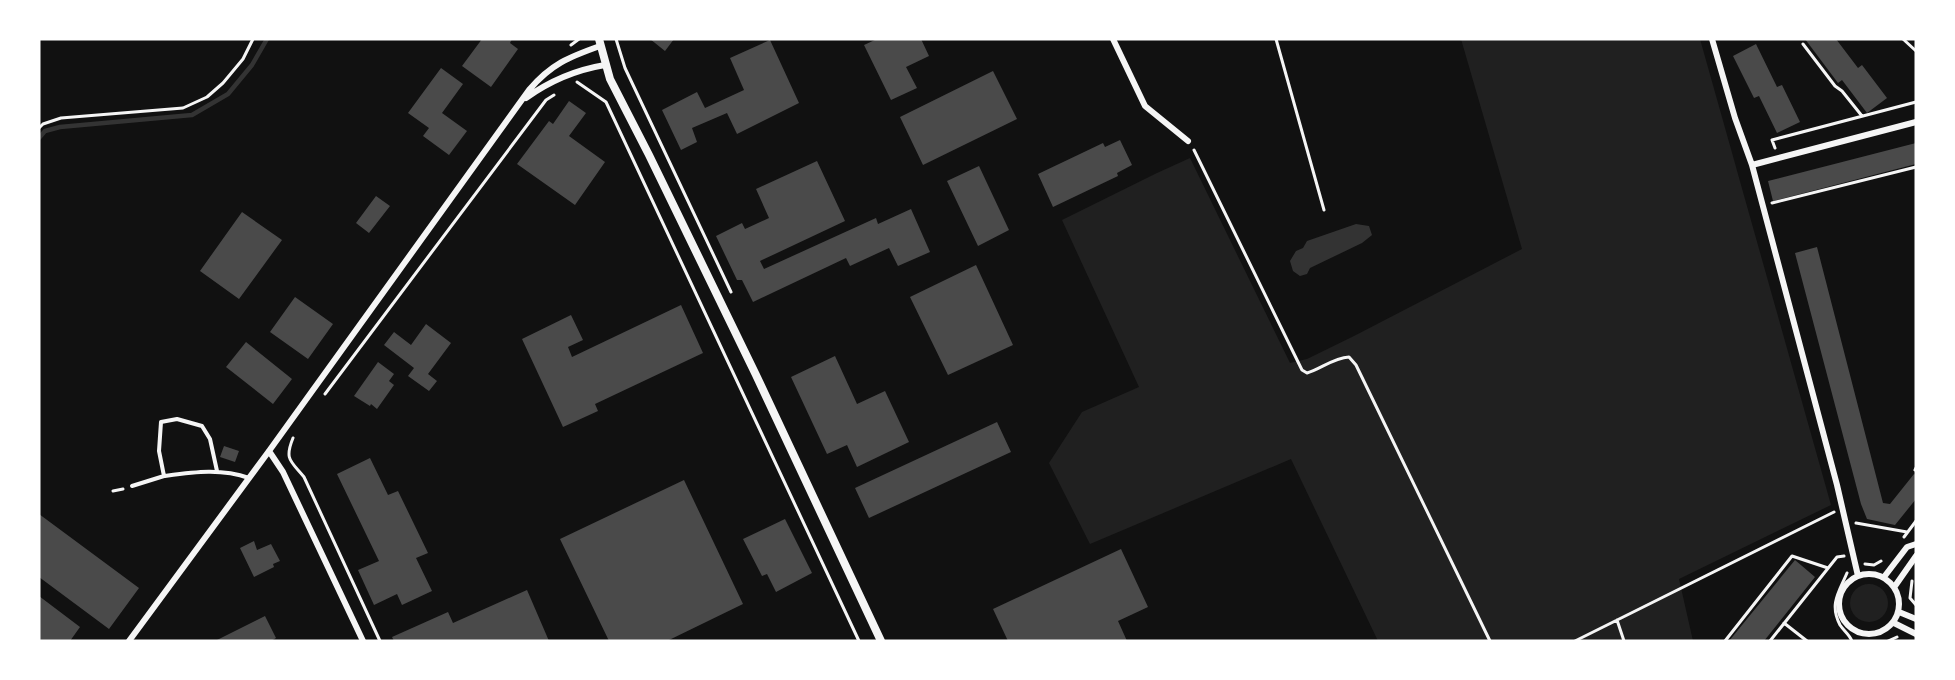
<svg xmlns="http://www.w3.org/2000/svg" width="1955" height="680" font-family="Barlow,sans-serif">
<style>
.green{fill:#202020}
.water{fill:#333}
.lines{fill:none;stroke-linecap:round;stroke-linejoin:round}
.stream{stroke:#333;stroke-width:4.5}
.building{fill:#4a4a4a}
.path{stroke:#f5f5f5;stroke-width:3}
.service{stroke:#f5f5f5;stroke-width:4}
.minor{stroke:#f5f5f5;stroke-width:6}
.tertiary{stroke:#f5f5f5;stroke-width:8}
</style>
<rect width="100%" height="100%" fill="#111"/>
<path class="green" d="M 1461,39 L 1700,39 L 1831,505 L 1679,579 L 1693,641 L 1378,641 L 1291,459 L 1090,544 L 1049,463 L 1082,412 L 1139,387 L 1062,220 L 1157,173 L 1190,158 L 1290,363 L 1307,359 L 1354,336 L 1522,249 Z
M1850 603a19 19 0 1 1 38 0a19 19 0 1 1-38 0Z"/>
<path class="water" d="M 1356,224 L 1369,226 L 1372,235 L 1362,243 L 1310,268 L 1307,274 L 1300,276 L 1293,271 L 1290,261 L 1296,251 L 1303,248 L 1307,241 Z"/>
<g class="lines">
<path class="stream" d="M 39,138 L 45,131 L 60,127 L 192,115 L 228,94 L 252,65 L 267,39"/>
</g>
<path class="building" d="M 482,39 L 512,39 L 510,43 L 518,49 L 491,87 L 462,66 Z
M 650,39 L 674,39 L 665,51 Z
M 877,39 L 921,39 L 929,56 L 906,67 L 917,88 L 891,100 L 864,45 Z
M 1805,39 L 1836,39 L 1858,68 L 1862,65 L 1887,98 L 1867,113 L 1842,80 L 1838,83 Z
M 770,40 L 799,103 L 737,134 L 727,113 L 692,128 L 697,142 L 681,150 L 662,110 L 697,92 L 705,108 L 744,90 L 730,58 Z
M 1756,44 L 1777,87 L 1782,85 L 1800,122 L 1777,133 L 1759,96 L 1754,98 L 1733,56 Z
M 441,68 L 463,84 L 442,113 L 467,131 L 449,155 L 423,136 L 429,128 L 408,113 Z
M 993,71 L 1017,119 L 923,165 L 900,117 Z
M 569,101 L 586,113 L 569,136 L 605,162 L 575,205 L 517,164 L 549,121 L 553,124 Z
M 1120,140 L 1132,165 L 1117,173 L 1118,176 L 1053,207 L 1038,174 L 1103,143 L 1105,147 Z
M 1916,143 L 1916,164 L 1773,201 L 1768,181 Z
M 817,161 L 845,221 L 760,261 L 764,269 L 876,218 L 878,224 L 911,209 L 930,252 L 898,266 L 889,248 L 850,266 L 846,258 L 753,302 L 742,280 L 737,280 L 716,236 L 742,223 L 745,229 L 769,218 L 756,189 Z
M 979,166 L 1009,230 L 978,246 L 947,181 Z
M 376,196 L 390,206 L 369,233 L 356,223 Z
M 242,212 L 282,240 L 239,299 L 200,271 Z
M 1817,247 L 1883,503 L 1890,504 L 1914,474 L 1916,475 L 1916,499 L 1895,525 L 1867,519 L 1861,504 L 1795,253 Z
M 976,265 L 1013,345 L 948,375 L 910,297 Z
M 295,297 L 333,324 L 308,359 L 270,332 Z
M 681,305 L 703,353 L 595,404 L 598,411 L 563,427 L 522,339 L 571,315 L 583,340 L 568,347 L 572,357 Z
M 426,324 L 451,343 L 428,374 L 437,381 L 429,391 L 408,376 L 414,368 L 384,345 L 394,332 L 411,345 Z
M 246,342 L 292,379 L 273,404 L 226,367 Z
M 835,356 L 857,404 L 885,391 L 909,442 L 857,467 L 847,445 L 827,454 L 791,377 Z
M 378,362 L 394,374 L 389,381 L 394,385 L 377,409 L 371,404 L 370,406 L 354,396 Z
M 997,422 L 1011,452 L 869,518 L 855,488 Z
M 224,446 L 239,451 L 235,462 L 220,457 Z
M 370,458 L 388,495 L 398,491 L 428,553 L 416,558 L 432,591 L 402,605 L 397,594 L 374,605 L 358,570 L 379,561 L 337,474 Z
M 684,480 L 743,604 L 667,641 L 609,641 L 560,539 Z
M 39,514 L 139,588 L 109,629 L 39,577 Z
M 785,519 L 812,573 L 776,592 L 767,574 L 762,576 L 743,539 Z
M 254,541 L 257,550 L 271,544 L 280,561 L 273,564 L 274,567 L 254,577 L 240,548 Z
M 1121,549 L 1148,607 L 1118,621 L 1127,641 L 1008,641 L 993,609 Z
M 1795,560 L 1815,577 L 1764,641 L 1729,641 Z
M 527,590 L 549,641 L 394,641 L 392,637 L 448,612 L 453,623 Z
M 39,596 L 80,627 L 70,641 L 39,641 Z
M 265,616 L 276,638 L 271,641 L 215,641 Z"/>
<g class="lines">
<path class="path" d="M 616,39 L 625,68 L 731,292
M 1276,39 L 1324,210
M 1903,39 L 1916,51
M 1803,44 L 1835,86 L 1842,91 L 1862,116
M 571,45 L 579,39
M 577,82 L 606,102 L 859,641
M 39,128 L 43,124 L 61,118 L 183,108 L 207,97 L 223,83 L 243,59 L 253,39
M 1775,148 L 1772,140 L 1916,102
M 1194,150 L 1302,370 L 1307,373 C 1321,369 1333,358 1349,357 L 1356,365 L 1490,641
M 1772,203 L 1916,167
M 325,394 L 546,100 L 554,95
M 293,438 C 284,460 291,461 304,477 L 380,641
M 1915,470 L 1916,468
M 113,491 L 123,489
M 1856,523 L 1907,532
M 1904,537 L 1916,521
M 1865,564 L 1874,565 L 1881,561
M 1847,573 C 1839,592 1829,604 1840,625 C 1844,631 1849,634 1852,641
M 1912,581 L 1910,598 L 1916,605
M 1617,620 L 1624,641
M 1784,623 L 1807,641
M 1575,641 L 1834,512
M 1725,641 L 1792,556 L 1828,568
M 1770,641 L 1837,557 L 1844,556
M 1888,641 L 1897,637"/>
<path class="service" d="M 217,471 L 210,439 L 202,426 L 177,419 L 161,422 L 159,451 L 164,476 C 194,472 221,468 249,478
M 132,486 L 164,476"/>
<path class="minor" d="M 1113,39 L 1145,106 L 1188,141
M 1712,39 L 1735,118 L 1752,165 L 1837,485 L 1858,576
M 526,98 C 551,80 575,70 605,65
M 1752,165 L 1916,122
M 269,451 L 283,472 L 363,641
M1839 604a30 30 0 1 1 60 0a30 30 0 1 1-60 0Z
M 1884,577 L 1907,547 L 1916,544
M 1895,586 L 1916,556
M 1899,612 L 1916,619
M 1894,623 L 1916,634
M 129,641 L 269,451 L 529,90 C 551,64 569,57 600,46"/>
<path class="tertiary" d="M 599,39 L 610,79 L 649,155 L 756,375 L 881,641"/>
</g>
<rect width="1955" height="680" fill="none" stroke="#ffffff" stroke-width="81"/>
</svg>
